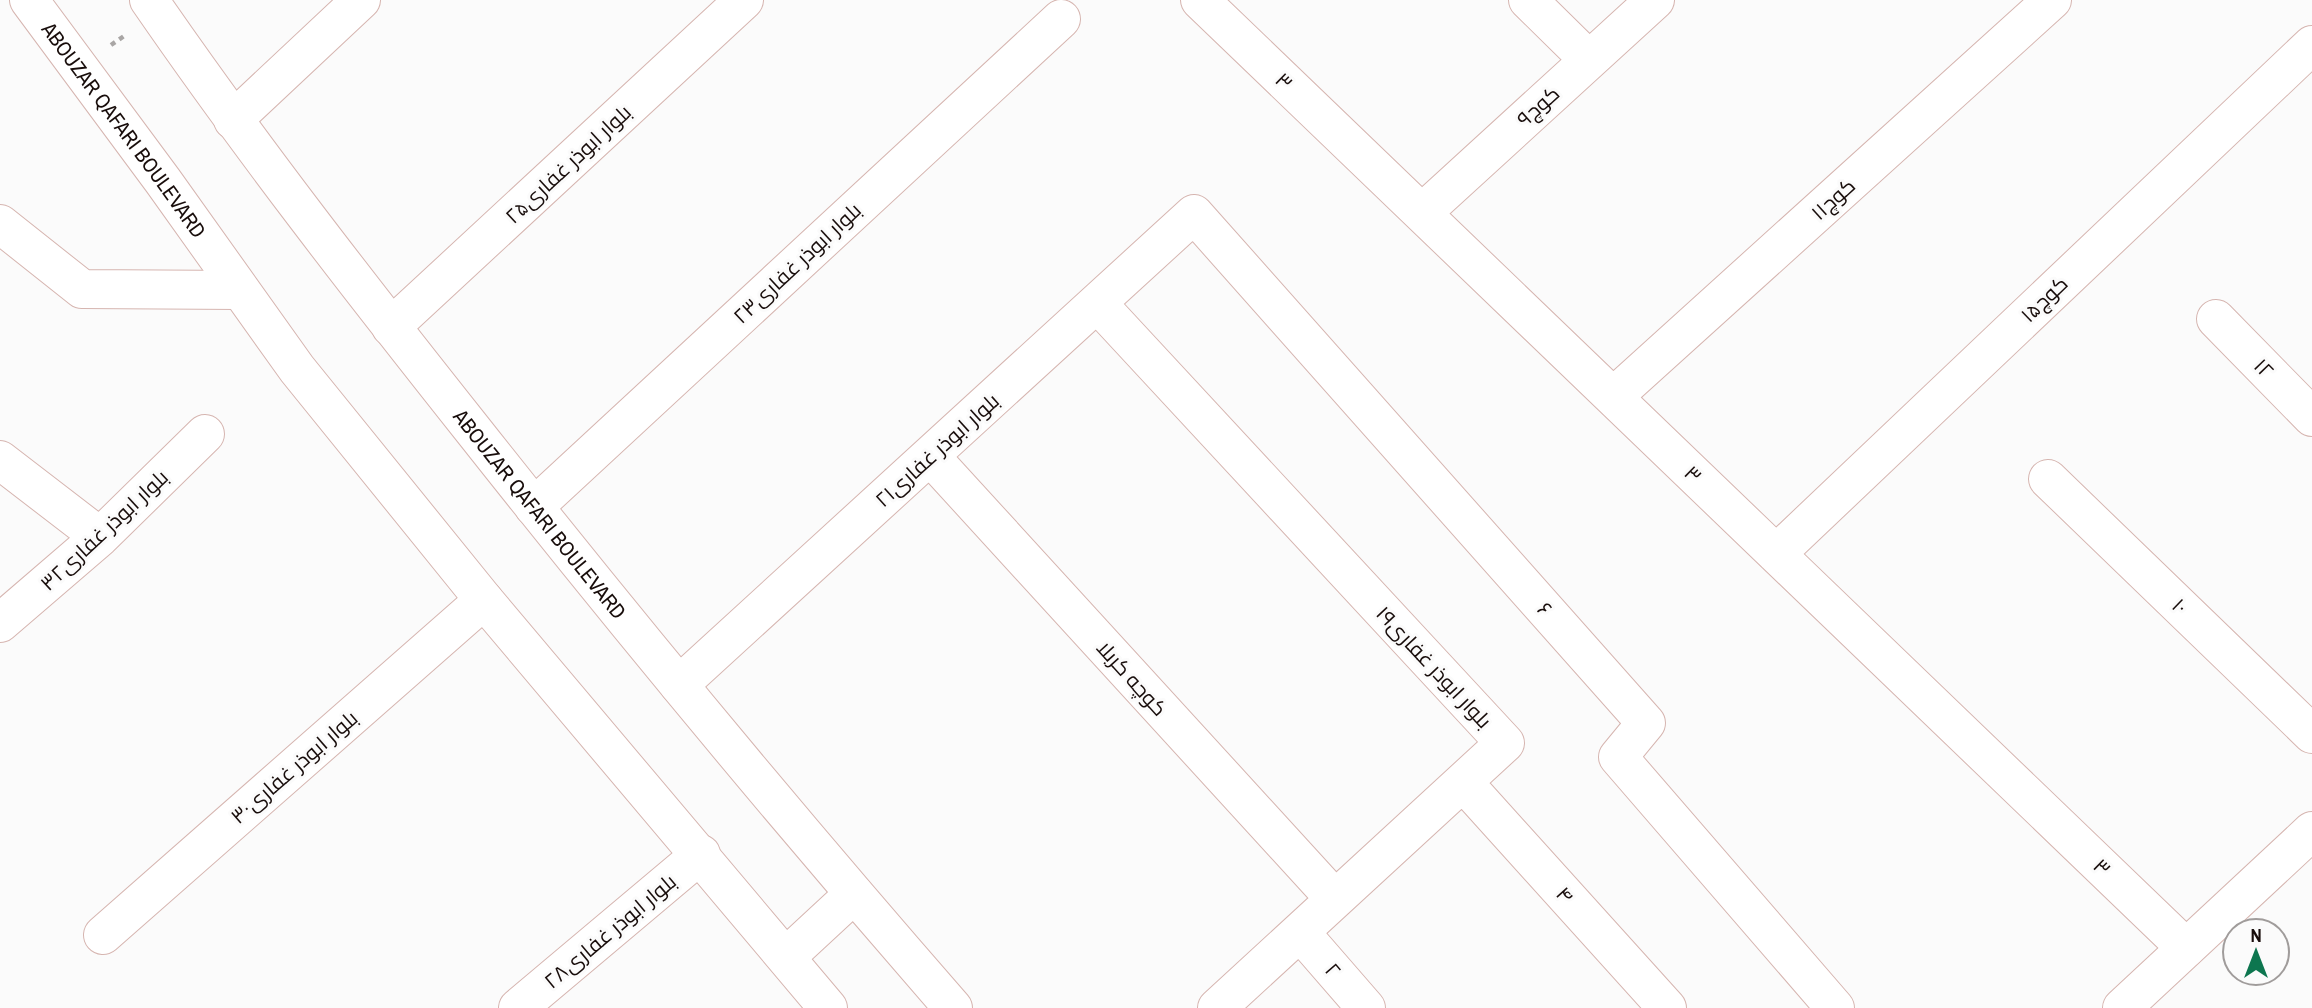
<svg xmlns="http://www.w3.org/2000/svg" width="2312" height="1008" font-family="'Archivo Narrow',Cairo,sans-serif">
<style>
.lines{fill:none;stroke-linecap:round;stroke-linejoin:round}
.street-casing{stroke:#d6b5b0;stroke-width:40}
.secondary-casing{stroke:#d6b5b0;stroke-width:40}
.path{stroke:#a9a6a5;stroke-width:4.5;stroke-dasharray:5 5;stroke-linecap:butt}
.street{stroke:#fff;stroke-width:38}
.secondary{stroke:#fff;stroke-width:38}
.labels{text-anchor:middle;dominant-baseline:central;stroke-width:6;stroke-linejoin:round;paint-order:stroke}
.street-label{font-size:21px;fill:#180d0b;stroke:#fbfbfb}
</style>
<rect width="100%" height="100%" fill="#fbfbfb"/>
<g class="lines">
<defs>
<path id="street" d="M 1200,0 L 2186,948
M 1528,0 L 1589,60
M 233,120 L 361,0
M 1422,213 L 1655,0
M 0,224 L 82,289 L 240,290
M 1097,303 L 1505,743 L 1217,1008
M 2216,319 L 2312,417
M 391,327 L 744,0
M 1613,397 L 2052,0
M 930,456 L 1335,899
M 0,460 L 100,537
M 2048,479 L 2312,734
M 534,507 L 1061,19
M 1776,554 L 2312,45
M 0,623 L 100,537 L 205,434
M 679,685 L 1194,214 L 1646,723 L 1618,757 L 1835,1008
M 1463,782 L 1667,1008
M 1300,932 L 1366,1008
M 103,935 L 484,600
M 518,1008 L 701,854"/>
<g id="secondary">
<path id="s1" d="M 29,0 L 163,181 L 297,369 L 484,600 L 828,1008"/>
<path id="s2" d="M 149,0 C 251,148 361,289 473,430 C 628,626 788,819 953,1008"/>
<path d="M 786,957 L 854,894"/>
<path d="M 2122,1008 L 2312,831"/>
</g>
</defs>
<use href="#street" class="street-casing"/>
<use href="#secondary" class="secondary-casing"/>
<path class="path" d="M 111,45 L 127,34"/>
<use href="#street" class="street"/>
<use href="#secondary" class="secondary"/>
</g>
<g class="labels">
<g class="street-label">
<text transform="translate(1284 81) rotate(44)">۳</text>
<text transform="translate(1538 106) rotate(-42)">۹کوچ</text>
<text stroke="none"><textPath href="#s1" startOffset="161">ABOUZAR QAFARI BOULEVARD</textPath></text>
<text transform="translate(568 164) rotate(-43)">بلوار ابوذر غفاری۲۵</text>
<text transform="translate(1833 199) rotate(-42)">۱۱کوچ</text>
<text transform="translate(797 263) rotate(-43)">بلوار ابوذر غفاری۲۳</text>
<text transform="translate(2044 299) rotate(-44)">۱۵کوچ</text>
<text transform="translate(2264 368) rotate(46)">۱۲</text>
<text transform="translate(937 450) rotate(-42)">۲۱بلوار ابوذر غفاری</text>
<text transform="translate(1693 474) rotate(44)">۳</text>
<text stroke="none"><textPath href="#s2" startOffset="646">ABOUZAR QAFARI BOULEVARD</textPath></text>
<text transform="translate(104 530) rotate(-43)">بلوار ابوذر غفاری۳۲</text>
<text transform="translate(2180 606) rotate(44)">۱۰</text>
<text transform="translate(1545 609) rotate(48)">۶</text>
<text transform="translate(1434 667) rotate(47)">بلوار ابوذر غفاری۱۹</text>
<text transform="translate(1132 678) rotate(48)">کوچه کربلا</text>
<text transform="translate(294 767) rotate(-41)">بلوار ابوذر غفاری۳۰</text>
<text transform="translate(2102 867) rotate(44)">۳</text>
<text transform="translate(1565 895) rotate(48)">۴</text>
<text transform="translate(610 931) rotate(-40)">بلوار ابوذر غفاری۲۸</text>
<text transform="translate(1333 970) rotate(49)">۲</text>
</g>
</g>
<g transform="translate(2256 952)"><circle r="33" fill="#fbfbfb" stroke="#a09c9b" stroke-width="2"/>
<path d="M0-5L12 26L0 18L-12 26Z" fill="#0d764f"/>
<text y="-10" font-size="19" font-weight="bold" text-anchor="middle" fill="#180d0b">N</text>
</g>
</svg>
